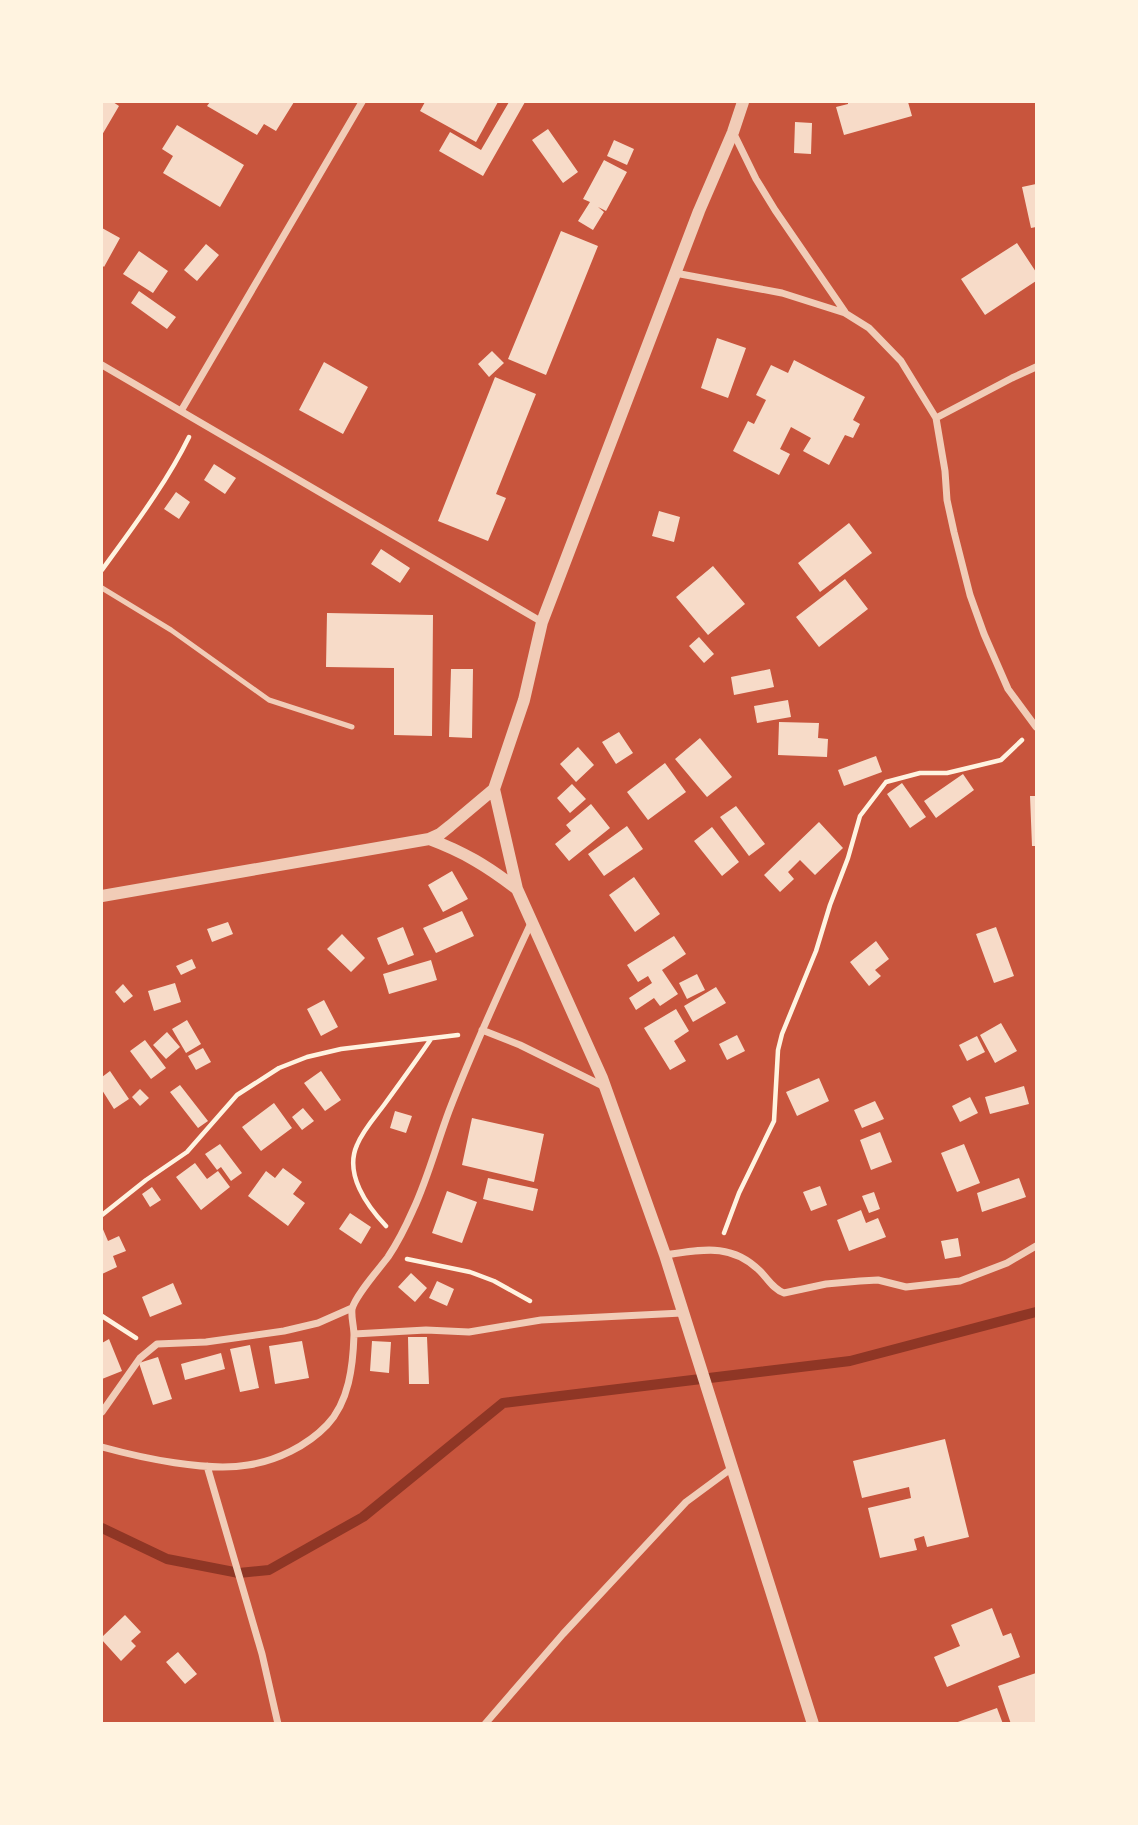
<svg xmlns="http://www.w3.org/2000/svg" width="1138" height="1825" font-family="'Work Sans',sans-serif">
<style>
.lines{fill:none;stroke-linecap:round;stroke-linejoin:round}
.stream{stroke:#8f3625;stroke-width:10}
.building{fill:#f7dbc8}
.path{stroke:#fff3e0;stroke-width:4.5}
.service{stroke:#f1ccb7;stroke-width:5}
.minor{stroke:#f1ccb7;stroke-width:7}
.tertiary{stroke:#f1ccb7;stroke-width:12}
</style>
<rect width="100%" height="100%" fill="#c8553d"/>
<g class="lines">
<path class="stream" d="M 102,1528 L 167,1559 L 239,1573 L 269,1570 L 363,1517 L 503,1403 L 850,1361 L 1036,1312"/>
</g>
<path class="building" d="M 102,102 L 113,102 L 119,106 L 102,135 Z
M 210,102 L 294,102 L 276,131 L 264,124 L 257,135 L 207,106 Z
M 425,102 L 498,102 L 476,142 L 420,111 Z
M 509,102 L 525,102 L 483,176 L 439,151 L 450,132 L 481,150 Z
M 848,102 L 908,102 L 912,116 L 844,135 L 836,107 L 848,104 Z
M 795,122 L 812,123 L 811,154 L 794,153 Z
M 177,125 L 244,165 L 220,207 L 163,173 L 173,156 L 162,149 Z
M 548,129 L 578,172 L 563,183 L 532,140 Z
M 614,140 L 634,149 L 627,165 L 607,156 Z
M 604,160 L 627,172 L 606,211 L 598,207 L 604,212 L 593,230 L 578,221 L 590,202 L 583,199 Z
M 1036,184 L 1036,227 L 1031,228 L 1022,187 Z
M 102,228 L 120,238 L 104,267 L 102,265 Z
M 561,231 L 598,246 L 546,375 L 508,359 Z
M 1017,243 L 1036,272 L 1036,281 L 985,315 L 961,279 Z
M 206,244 L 219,255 L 197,281 L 184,270 Z
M 139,251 L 168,271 L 153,293 L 123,274 Z
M 139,291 L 176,317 L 167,329 L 131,303 Z
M 717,338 L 746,348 L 728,398 L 701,388 Z
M 492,351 L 504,363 L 489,377 L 478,364 Z
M 794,360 L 865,397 L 853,420 L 860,424 L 853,438 L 845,435 L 829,465 L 803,451 L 811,438 L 791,427 L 780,449 L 790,454 L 779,475 L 733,451 L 748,421 L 754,424 L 766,400 L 756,395 L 771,365 L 788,373 Z
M 324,362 L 368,387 L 343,434 L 299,410 Z
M 495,377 L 536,394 L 496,494 L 506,498 L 488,541 L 438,521 Z
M 214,464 L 236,478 L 225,494 L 204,480 Z
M 176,492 L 190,502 L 179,519 L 164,509 Z
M 659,511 L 680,517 L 674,542 L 652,536 Z
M 849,523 L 872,553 L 820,592 L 798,563 Z
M 381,549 L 410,568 L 400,583 L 371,564 Z
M 713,566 L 745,604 L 708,635 L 676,597 Z
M 845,579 L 868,609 L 819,647 L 796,617 Z
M 327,613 L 433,615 L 432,736 L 394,735 L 394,668 L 326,667 Z
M 699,637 L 714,654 L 704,663 L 689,646 Z
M 451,669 L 473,669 L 472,738 L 449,737 Z
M 770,669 L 774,687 L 734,695 L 731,677 Z
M 788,700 L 791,717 L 757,723 L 754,706 Z
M 779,722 L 819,723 L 818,738 L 828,739 L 827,757 L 778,755 Z
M 619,732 L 633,753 L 616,764 L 602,742 Z
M 700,738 L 732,777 L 707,797 L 675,759 Z
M 578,747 L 594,765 L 576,782 L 560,764 Z
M 876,756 L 882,772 L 844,786 L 838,770 Z
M 665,763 L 686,792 L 648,820 L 627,792 Z
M 963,774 L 974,790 L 936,818 L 924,801 Z
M 902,783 L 926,817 L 910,828 L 887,794 Z
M 572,784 L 586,799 L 570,813 L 557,798 Z
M 1030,796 L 1036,796 L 1036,846 L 1032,846 Z
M 591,804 L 610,828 L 569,861 L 555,844 L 571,831 L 566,825 Z
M 736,806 L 765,844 L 749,856 L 720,817 Z
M 819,822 L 843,848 L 815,875 L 800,860 L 788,872 L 794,879 L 780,892 L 764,875 Z
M 627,826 L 643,849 L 604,876 L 588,854 Z
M 712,827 L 739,862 L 722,876 L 694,841 Z
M 452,871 L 468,899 L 443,912 L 428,885 Z
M 634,877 L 660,914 L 635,932 L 609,895 Z
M 462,911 L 474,936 L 436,953 L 423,928 Z
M 228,922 L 233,934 L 212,942 L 207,929 Z
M 403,927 L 414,955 L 388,965 L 377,938 Z
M 996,927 L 1014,976 L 994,983 L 976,934 Z
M 342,934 L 365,958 L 351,972 L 327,949 Z
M 674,936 L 686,954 L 662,970 L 678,994 L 660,1006 L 654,998 L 636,1010 L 629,998 L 652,983 L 648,976 L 638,982 L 627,965 Z
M 876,941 L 889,959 L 875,970 L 881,976 L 869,986 L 850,962 Z
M 192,959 L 196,968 L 181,975 L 176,966 Z
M 431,960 L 437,980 L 389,994 L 383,974 Z
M 697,974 L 705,990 L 687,999 L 679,983 Z
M 175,983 L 181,1002 L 154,1011 L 148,991 Z
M 123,984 L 133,996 L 124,1003 L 115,992 Z
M 716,987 L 726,1003 L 693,1022 L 684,1006 Z
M 324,1000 L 338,1027 L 321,1036 L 307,1009 Z
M 676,1009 L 689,1031 L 674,1041 L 686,1061 L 670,1070 L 644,1028 Z
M 187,1020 L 201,1044 L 186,1053 L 172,1029 Z
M 1001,1023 L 1017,1051 L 995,1063 L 980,1035 Z
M 167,1032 L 180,1047 L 166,1059 L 153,1045 Z
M 737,1035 L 745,1051 L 727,1060 L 719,1044 Z
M 977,1036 L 985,1052 L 967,1061 L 959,1045 Z
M 145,1040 L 166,1068 L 151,1079 L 130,1051 Z
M 203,1048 L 211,1062 L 196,1070 L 188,1056 Z
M 110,1071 L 129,1099 L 114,1109 L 102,1090 L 102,1077 Z
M 321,1071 L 341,1100 L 325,1111 L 304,1083 Z
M 819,1078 L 829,1101 L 797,1116 L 786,1092 Z
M 180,1085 L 208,1121 L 198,1128 L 170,1092 Z
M 1024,1086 L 1029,1104 L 990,1114 L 985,1097 Z
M 140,1089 L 149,1098 L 140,1106 L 132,1097 Z
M 970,1097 L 978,1113 L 960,1122 L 952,1106 Z
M 875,1101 L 884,1119 L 862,1128 L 854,1110 Z
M 274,1103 L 292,1128 L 261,1151 L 242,1127 Z
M 303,1108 L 314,1121 L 302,1130 L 292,1117 Z
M 395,1111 L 412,1116 L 406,1133 L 390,1128 Z
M 472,1118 L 544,1134 L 534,1182 L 462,1165 Z
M 880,1132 L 892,1162 L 871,1170 L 860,1140 Z
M 220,1144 L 242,1173 L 231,1181 L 221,1167 L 217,1170 L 205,1154 Z
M 964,1144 L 980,1183 L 957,1192 L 941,1153 Z
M 195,1163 L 207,1179 L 218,1171 L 230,1187 L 201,1210 L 176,1177 Z
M 283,1168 L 302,1182 L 293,1194 L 305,1203 L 288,1226 L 248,1196 L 266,1171 L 275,1178 Z
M 488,1178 L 538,1189 L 533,1211 L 483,1199 Z
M 1019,1178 L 1026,1197 L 982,1212 L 977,1193 Z
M 820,1186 L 827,1205 L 811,1211 L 803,1192 Z
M 152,1187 L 161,1200 L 150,1207 L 142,1194 Z
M 447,1191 L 477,1202 L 462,1243 L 432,1233 Z
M 874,1192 L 880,1209 L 869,1213 L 862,1196 Z
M 861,1210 L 866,1223 L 878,1218 L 886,1237 L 849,1251 L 837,1220 Z
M 350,1213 L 371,1227 L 361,1244 L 339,1229 Z
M 102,1227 L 108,1241 L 119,1236 L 126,1251 L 113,1256 L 117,1267 L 102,1274 Z
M 958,1238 L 961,1256 L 945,1259 L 941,1241 Z
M 411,1273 L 427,1288 L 415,1302 L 398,1287 Z
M 437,1281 L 454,1289 L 447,1306 L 429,1298 Z
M 173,1283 L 182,1304 L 150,1317 L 142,1297 Z
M 408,1337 L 427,1337 L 429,1384 L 409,1384 Z
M 109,1339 L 122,1371 L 102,1379 L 102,1343 Z
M 302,1341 L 309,1378 L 275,1384 L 269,1346 Z
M 372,1341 L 391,1342 L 389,1373 L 370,1371 Z
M 250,1345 L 259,1388 L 240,1392 L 230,1349 Z
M 221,1353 L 225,1369 L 185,1380 L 181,1364 Z
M 158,1357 L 172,1399 L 153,1405 L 139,1363 Z
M 945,1439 L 969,1537 L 927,1547 L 924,1536 L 914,1539 L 917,1550 L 880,1558 L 868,1508 L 911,1498 L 909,1487 L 862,1498 L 853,1461 Z
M 992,1608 L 1003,1636 L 1011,1633 L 1020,1657 L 947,1687 L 934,1657 L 960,1646 L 951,1625 Z
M 125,1615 L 141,1632 L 131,1641 L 136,1646 L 121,1661 L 102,1640 L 102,1637 Z
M 178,1652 L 197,1674 L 185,1684 L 166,1662 Z
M 1036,1673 L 1036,1724 L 1011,1724 L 998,1686 Z
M 997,1708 L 1003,1724 L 955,1724 L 955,1723 Z"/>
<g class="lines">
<path class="path" d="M 102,570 C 133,527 166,484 189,437
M 102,1215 L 146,1180 L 187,1152 L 237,1095 L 279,1068 L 307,1057 L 341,1049 L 458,1035
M 386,1226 C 367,1206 344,1174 357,1145 C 363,1130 375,1117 384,1105 C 400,1083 416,1061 431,1039
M 724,1233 L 739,1193 L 774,1121 L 778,1050 L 782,1034 L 816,951 L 830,905 L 848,858 L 860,816 L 886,782 L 920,773 L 947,773 L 1001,760 L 1022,740
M 407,1259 L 470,1272 L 494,1281 L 530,1301
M 102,1316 L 136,1338"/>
<path class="service" d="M 102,588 L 171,630 L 269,700 L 352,727"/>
<path class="minor" d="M 733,132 L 756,179 L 775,210 L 845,312
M 675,273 L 782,293 L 845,313 L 869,328 L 901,361 L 936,418 L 945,471 L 947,500 L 954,532 L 970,595 L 984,634 L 1008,689 L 1036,727
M 102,365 L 542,622
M 181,411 L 362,102
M 936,418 L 1012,378 L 1036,367
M 482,1030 L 520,1045 L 605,1087
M 665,1255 C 701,1250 731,1242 760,1271 C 768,1279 773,1289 784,1293 L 826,1284 L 860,1281 L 878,1280 L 906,1287 L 960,1281 L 1007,1263 L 1036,1246
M 354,1334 L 426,1330 L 469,1332 L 541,1320 L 682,1313
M 102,1412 L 140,1358 L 157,1344 L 206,1342 L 284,1331 L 318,1323 L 352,1308
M 102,1447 C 142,1458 207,1472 248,1465 C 276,1461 307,1446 327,1425 C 349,1402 353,1366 354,1335 C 354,1327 351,1317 352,1309 C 355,1296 379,1269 388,1257 C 398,1242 406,1226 413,1210 C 428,1178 437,1143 449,1111 C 474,1046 503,983 532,921
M 207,1466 L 262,1654 L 278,1724
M 485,1724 L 563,1634 L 686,1502 L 732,1468"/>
<path class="tertiary" d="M 494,789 L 517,889 L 602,1078 L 665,1255 L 813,1724
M 429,839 C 464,852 487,866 517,889
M 102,896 L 429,839 L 440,834 L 450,826 L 494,789 L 524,700 L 542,622 L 699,211 L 733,132 L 743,102"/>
</g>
<rect width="1138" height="1825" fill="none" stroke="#fff3e0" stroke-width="206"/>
</svg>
